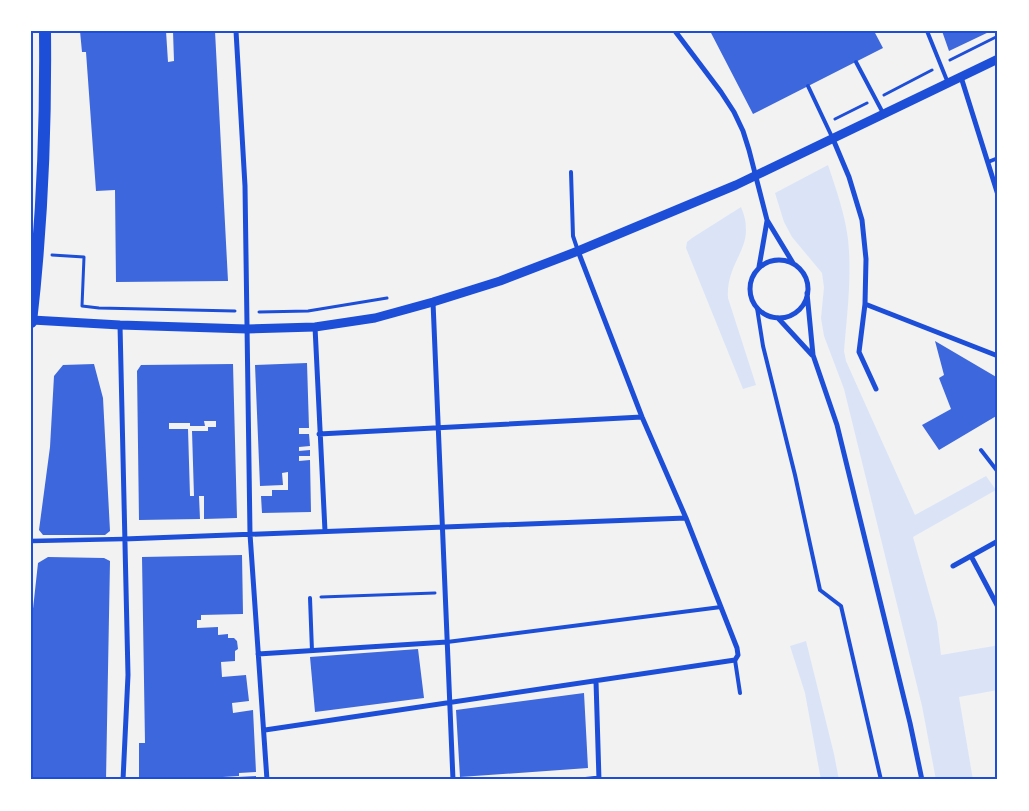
<svg xmlns="http://www.w3.org/2000/svg" width="1029" height="811" font-family="'Work Sans',sans-serif">
<style>
.green{fill:#dbe4f7}
.building{fill:#3d67dc;fill-rule:evenodd}
.lines{fill:none;stroke-linecap:round;stroke-linejoin:round}
.path{stroke:#1d4ed8;stroke-width:3}
.service{stroke:#1d4ed8;stroke-width:4}
.pedestrian{stroke:#1d4ed8;stroke-width:4.5}
.minor{stroke:#1d4ed8;stroke-width:5}
.tertiary{stroke:#1d4ed8;stroke-width:9}
.primary{stroke:#1d4ed8;stroke-width:12}
.neatline{fill:none;stroke:#1d4ed8;stroke-width:2}
</style>
<rect width="100%" height="100%" fill="#f2f2f2"/>
<path class="green" d="M 828,165 C 836,189 845,214 848,239 C 852,276 847,315 844,351 L 846,361 L 915,515 L 986,476 L 996,490 L 913,537 L 937,622 L 941,655 L 994,646 L 998,644 L 998,690 L 959,697 L 973,780 L 936,780 L 922,706 L 844,389 L 824,336 L 821,318 L 824,287 L 822,273 L 792,237 L 784,222 L 775,193 Z
M 741,207 C 744,214 746,221 746,230 C 746,253 726,268 728,298 L 756,385 L 743,389 L 686,248 L 687,242 L 692,238 Z
M 806,641 L 834,754 L 839,780 L 821,780 L 805,693 L 790,646 Z"/>
<path class="building" d="M 80,31 L 166,31 L 168,62 L 174,61 L 173,31 L 215,31 L 228,281 L 116,282 L 115,190 L 96,191 L 86,52 L 82,52 Z
M 710,31 L 874,31 L 883,48 L 753,114 Z
M 942,31 L 991,31 L 949,51 Z
M 935,341 L 998,378 L 998,415 L 939,450 L 922,425 L 951,409 L 939,378 L 944,375 Z
M 307,363 L 309,428 L 299,428 L 299,434 L 309,434 L 310,446 L 299,447 L 299,451 L 310,450 L 310,456 L 299,456 L 299,461 L 310,460 L 311,512 L 262,513 L 261,496 L 272,496 L 272,490 L 288,490 L 288,472 L 282,473 L 283,485 L 260,486 L 255,365 Z
M 94,364 L 103,398 L 110,531 L 105,535 L 43,535 L 39,530 L 50,447 L 54,376 L 63,365 Z
M 233,364 L 237,518 L 204,519 L 204,496 L 199,496 L 200,519 L 139,520 L 137,371 L 141,365 ZM 204,421 L 216,421 L 216,427 L 208,427 L 208,431 L 192,431 L 194,496 L 190,496 L 188,429 L 169,429 L 169,423 L 190,423 L 190,426 L 205,426 Z
M 242,555 L 243,614 L 201,615 L 201,620 L 197,620 L 197,628 L 218,627 L 218,635 L 228,634 L 228,638 L 234,638 L 237,641 L 238,649 L 235,651 L 235,661 L 221,662 L 222,677 L 246,675 L 249,701 L 232,703 L 233,713 L 253,710 L 256,772 L 239,773 L 239,776 L 174,780 L 139,780 L 139,743 L 145,743 L 142,557 Z
M 48,557 L 104,558 L 110,561 L 106,780 L 31,780 L 32,618 L 38,563 Z
M 418,649 L 424,698 L 315,712 L 310,657 Z
M 584,693 L 588,768 L 460,777 L 456,710 Z
M 256,776 L 256,780 L 237,780 L 237,777 Z"/>
<g class="lines">
<path class="path" d="M 950,60 L 998,36
M 884,95 L 932,70
M 835,119 L 867,103
M 52,255 L 84,257 L 82,306 L 99,308 L 235,311
M 259,312 L 308,311 L 387,298
M 321,597 L 435,593"/>
<path class="service" d="M 927,31 L 948,83
M 856,62 L 883,113
M 808,86 L 833,139
M 988,162 L 998,158
M 571,172 L 573,236 L 578,251
M 757,308 L 763,346 L 795,475 L 820,590 L 841,606 L 881,780
M 981,450 L 998,472
M 310,598 L 312,651
M 447,642 L 721,607
M 735,660 L 740,693"/>
<path class="pedestrian" d="M 31,541 L 124,539"/>
<path class="minor" d="M 236,31 L 245,186 L 250,534 L 267,780
M 675,31 L 721,92 L 734,112 L 743,131 L 749,150 L 767,220 L 793,263
M 961,77 L 998,195
M 833,139 L 849,177 L 862,220 L 866,259 L 865,304 L 859,352 L 876,389
M750 289a29 29 0 1 1 58 0a29 29 0 1 1-58 0Z
M 759,267 L 767,221
M 807,293 L 813,355 L 837,425 L 910,723 L 922,780
M 433,302 L 453,780
M 865,304 L 998,356
M 778,318 L 812,355
M 120,325 L 128,675 L 123,780
M 315,327 L 325,531
M 319,434 L 642,417
M 124,539 L 686,518
M 971,556 L 998,607
M 953,566 L 998,541
M 258,654 L 447,642
M 596,681 L 599,780
M 265,730 L 735,660 L 738,655 L 737,648 L 686,518 L 642,417 L 578,251
M 581,780 L 599,778"/>
<path class="tertiary" d="M 32,320 L 120,325 L 247,329 L 315,327 L 375,318 L 433,302 L 500,281 L 578,251 L 736,185 L 998,59"/>
<path class="primary" d="M 31,322 C 42,226 46,128 45,31"/>
</g>
<rect width="1029" height="811" fill="none" stroke="#ffffff" stroke-width="65"/>
<rect x="32" y="32" width="964" height="746" class="neatline"/>
</svg>
